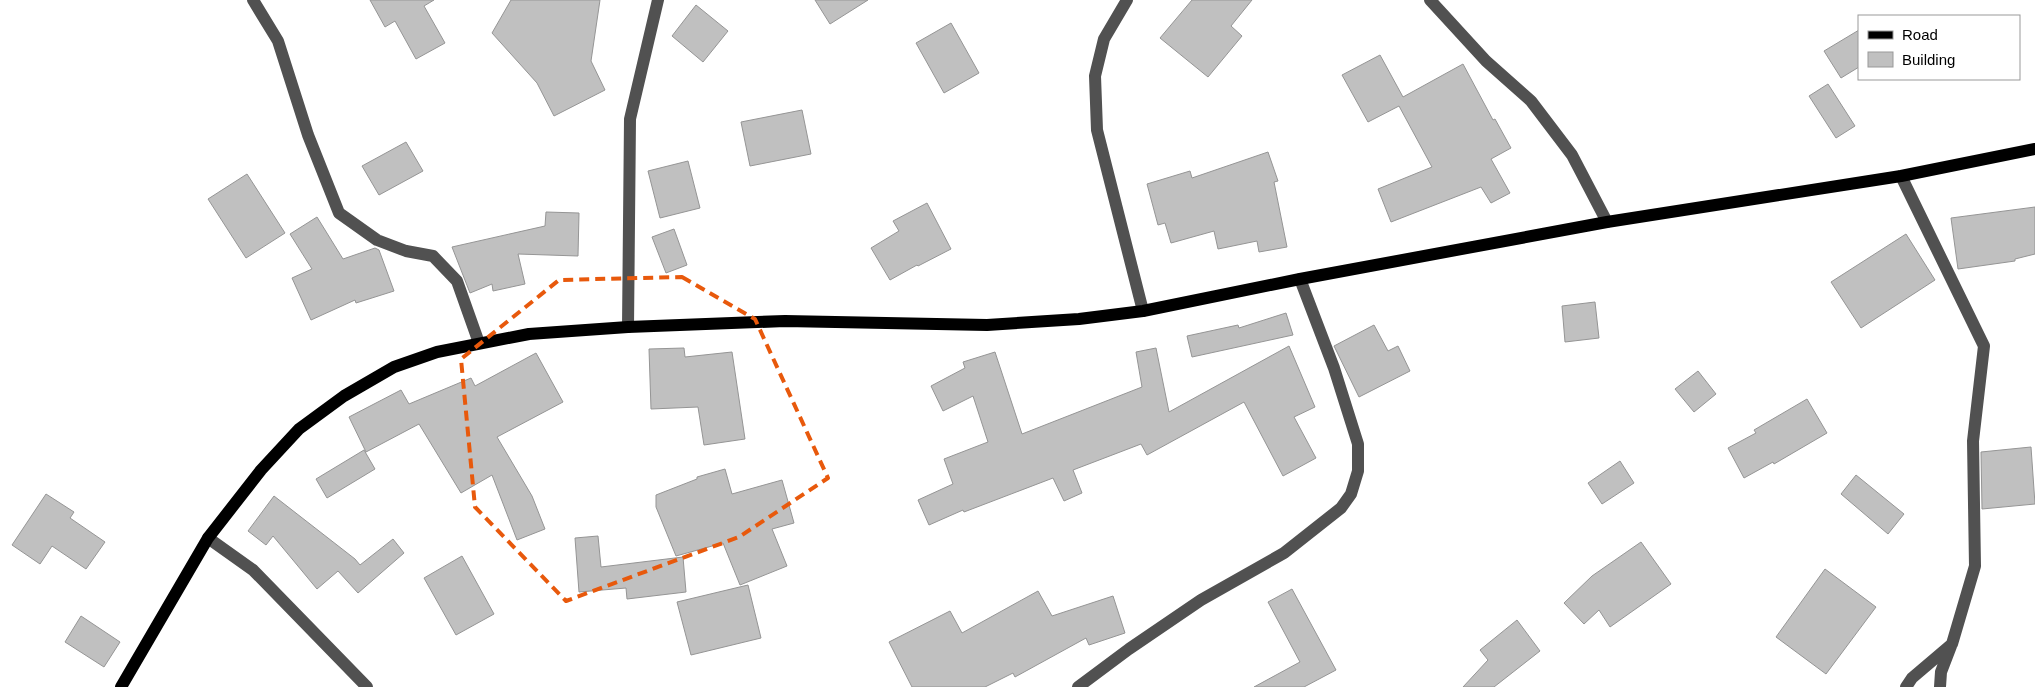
<svg xmlns="http://www.w3.org/2000/svg" width="2035" height="687" font-family="Helvetica,sans-serif">
<style>
.building{fill:#c0c0c0;stroke:#959595}
.lines{fill:none;stroke-linecap:round;stroke-linejoin:round}
.minor{stroke:#515151;stroke-width:12}
.major{stroke:#000;stroke-width:12}
.marked{fill:none;stroke:#e8590c;stroke-width:4;stroke-dasharray:10 6;stroke-linejoin:round}
</style>
<rect width="100%" height="100%" fill="#fff"/>
<path class="building" d="M 370,0 L 434,0 L 424,6 L 445,43 L 416,59 L 395,21 L 385,27 Z
M 511,0 L 600,0 L 591,61 L 605,90 L 554,116 L 537,83 L 492,33 Z
M 815,0 L 868,0 L 830,24 Z
M 1192,0 L 1252,0 L 1231,26 L 1242,36 L 1208,77 L 1160,38 Z
M 696,5 L 728,31 L 703,62 L 672,36 Z
M 951,23 L 979,73 L 944,93 L 916,43 Z
M 1859,30 L 1859,67 L 1841,78 L 1824,51 Z
M 1380,55 L 1403,97 L 1463,64 L 1493,120 L 1495,119 L 1511,148 L 1491,159 L 1510,193 L 1491,203 L 1481,187 L 1391,222 L 1378,189 L 1432,167 L 1399,106 L 1368,122 L 1342,75 Z
M 1828,84 L 1855,126 L 1836,138 L 1809,96 Z
M 802,110 L 811,154 L 750,166 L 741,122 Z
M 406,142 L 423,171 L 379,195 L 362,166 Z
M 1268,152 L 1278,181 L 1274,182 L 1287,247 L 1259,252 L 1257,241 L 1218,249 L 1214,231 L 1171,243 L 1165,223 L 1158,225 L 1147,184 L 1190,171 L 1192,178 Z
M 688,161 L 700,208 L 660,218 L 648,171 Z
M 247,174 L 285,233 L 246,258 L 208,199 Z
M 927,203 L 951,249 L 918,266 L 917,265 L 890,280 L 871,248 L 899,231 L 893,221 Z
M 2035,207 L 2035,254 L 2015,259 L 2015,261 L 1958,269 L 1951,218 Z
M 546,212 L 579,213 L 578,256 L 518,254 L 525,284 L 493,291 L 492,284 L 470,293 L 452,247 L 545,226 Z
M 317,217 L 343,259 L 375,248 L 379,250 L 394,291 L 356,303 L 355,300 L 311,320 L 292,278 L 312,269 L 290,234 Z
M 674,229 L 687,265 L 666,273 L 652,237 Z
M 1906,234 L 1935,280 L 1861,328 L 1831,282 Z
M 1595,302 L 1599,338 L 1565,342 L 1562,306 Z
M 1286,313 L 1293,335 L 1192,357 L 1187,336 L 1238,325 L 1239,328 Z
M 1374,325 L 1388,351 L 1398,346 L 1410,371 L 1359,397 L 1334,346 Z
M 1289,346 L 1315,407 L 1294,417 L 1316,458 L 1283,476 L 1244,402 L 1147,455 L 1141,444 L 1073,470 L 1082,493 L 1064,501 L 1053,478 L 964,512 L 963,510 L 929,525 L 918,500 L 953,484 L 944,459 L 988,442 L 973,396 L 943,411 L 931,386 L 965,368 L 963,362 L 995,352 L 1022,434 L 1142,387 L 1136,352 L 1156,348 L 1169,412 Z
M 684,348 L 685,357 L 732,352 L 745,439 L 704,445 L 698,407 L 651,409 L 649,349 Z
M 536,353 L 563,402 L 497,437 L 532,496 L 545,529 L 517,540 L 492,475 L 461,493 L 419,424 L 366,452 L 349,417 L 401,390 L 409,404 L 471,378 L 475,386 Z
M 1698,371 L 1716,394 L 1694,412 L 1675,389 Z
M 1807,399 L 1827,433 L 1774,464 L 1773,462 L 1744,478 L 1728,448 L 1756,433 L 1754,430 Z
M 2031,447 L 2035,504 L 1982,509 L 1981,452 Z
M 364,450 L 375,469 L 327,498 L 316,479 Z
M 1620,461 L 1634,483 L 1602,504 L 1588,483 Z
M 725,469 L 732,494 L 782,480 L 794,523 L 772,529 L 787,566 L 740,585 L 723,543 L 676,556 L 656,507 L 656,495 L 697,479 L 697,477 Z
M 1856,475 L 1904,514 L 1888,534 L 1841,494 Z
M 46,494 L 74,512 L 70,518 L 105,542 L 86,569 L 52,546 L 40,564 L 12,545 Z
M 274,496 L 355,559 L 360,565 L 393,539 L 404,553 L 358,593 L 338,571 L 317,589 L 273,536 L 266,545 L 248,531 Z
M 598,536 L 601,567 L 683,557 L 686,592 L 627,599 L 626,588 L 579,592 L 575,538 Z
M 1641,542 L 1671,584 L 1610,627 L 1599,610 L 1584,624 L 1564,603 L 1592,576 Z
M 462,556 L 494,614 L 456,635 L 424,578 Z
M 1825,569 L 1876,607 L 1826,674 L 1776,637 Z
M 748,585 L 761,638 L 691,655 L 677,602 Z
M 1292,589 L 1336,670 L 1304,687 L 1254,687 L 1300,662 L 1268,602 Z
M 1038,591 L 1052,616 L 1113,596 L 1125,633 L 1089,645 L 1086,638 L 1015,677 L 1013,673 L 985,687 L 912,687 L 889,642 L 950,611 L 962,633 Z
M 81,616 L 120,642 L 104,667 L 65,642 Z
M 1517,620 L 1540,651 L 1494,687 L 1463,687 L 1488,660 L 1480,650 Z"/>
<g class="lines">
<path class="minor" d="M 253,0 L 278,41 L 308,135 L 339,213 L 377,240 L 406,251 L 433,256 L 457,281 L 479,343
M 1127,0 L 1104,39 L 1095,76 L 1097,130 L 1143,311
M 1430,0 L 1486,61 L 1531,101 L 1572,155 L 1607,222
M 1901,176 L 1984,346 L 1973,441 L 1975,566 L 1952,644 L 1912,678 L 1906,687
M 628,327 L 630,119 L 658,0
M 208,538 L 253,570 L 367,687
M 1078,687 L 1129,649 L 1201,600 L 1284,553 L 1341,508 L 1351,494 L 1358,471 L 1358,444 L 1334,368 L 1300,279
M 1940,687 L 1941,672 L 1951,646"/>
<path class="major" d="M 121,687 L 208,538 L 261,470 L 299,429 L 344,396 L 394,367 L 437,352 L 529,334 L 628,327 L 785,321 L 987,325 L 1079,319 L 1143,311 L 1300,279 L 1607,222 L 1901,176 L 2035,149"/>
</g>
<path class="marked" d="M 682,277 L 755,319 L 828,478 L 739,537 L 566,601 L 475,507 L 461,359 L 559,280 Z"/>
<rect x="1858" y="15" width="162" height="65" fill="#ffffff" stroke="#999999"/>
<rect x="1868" y="31" width="25" height="8" fill="#000000" stroke="#999999"/>
<text x="1902" y="40" font-size="15" fill="#000000">Road</text>
<rect x="1868" y="52" width="25" height="15" fill="#c0c0c0" stroke="#999999"/>
<text x="1902" y="65" font-size="15" fill="#000000">Building</text>
</svg>
